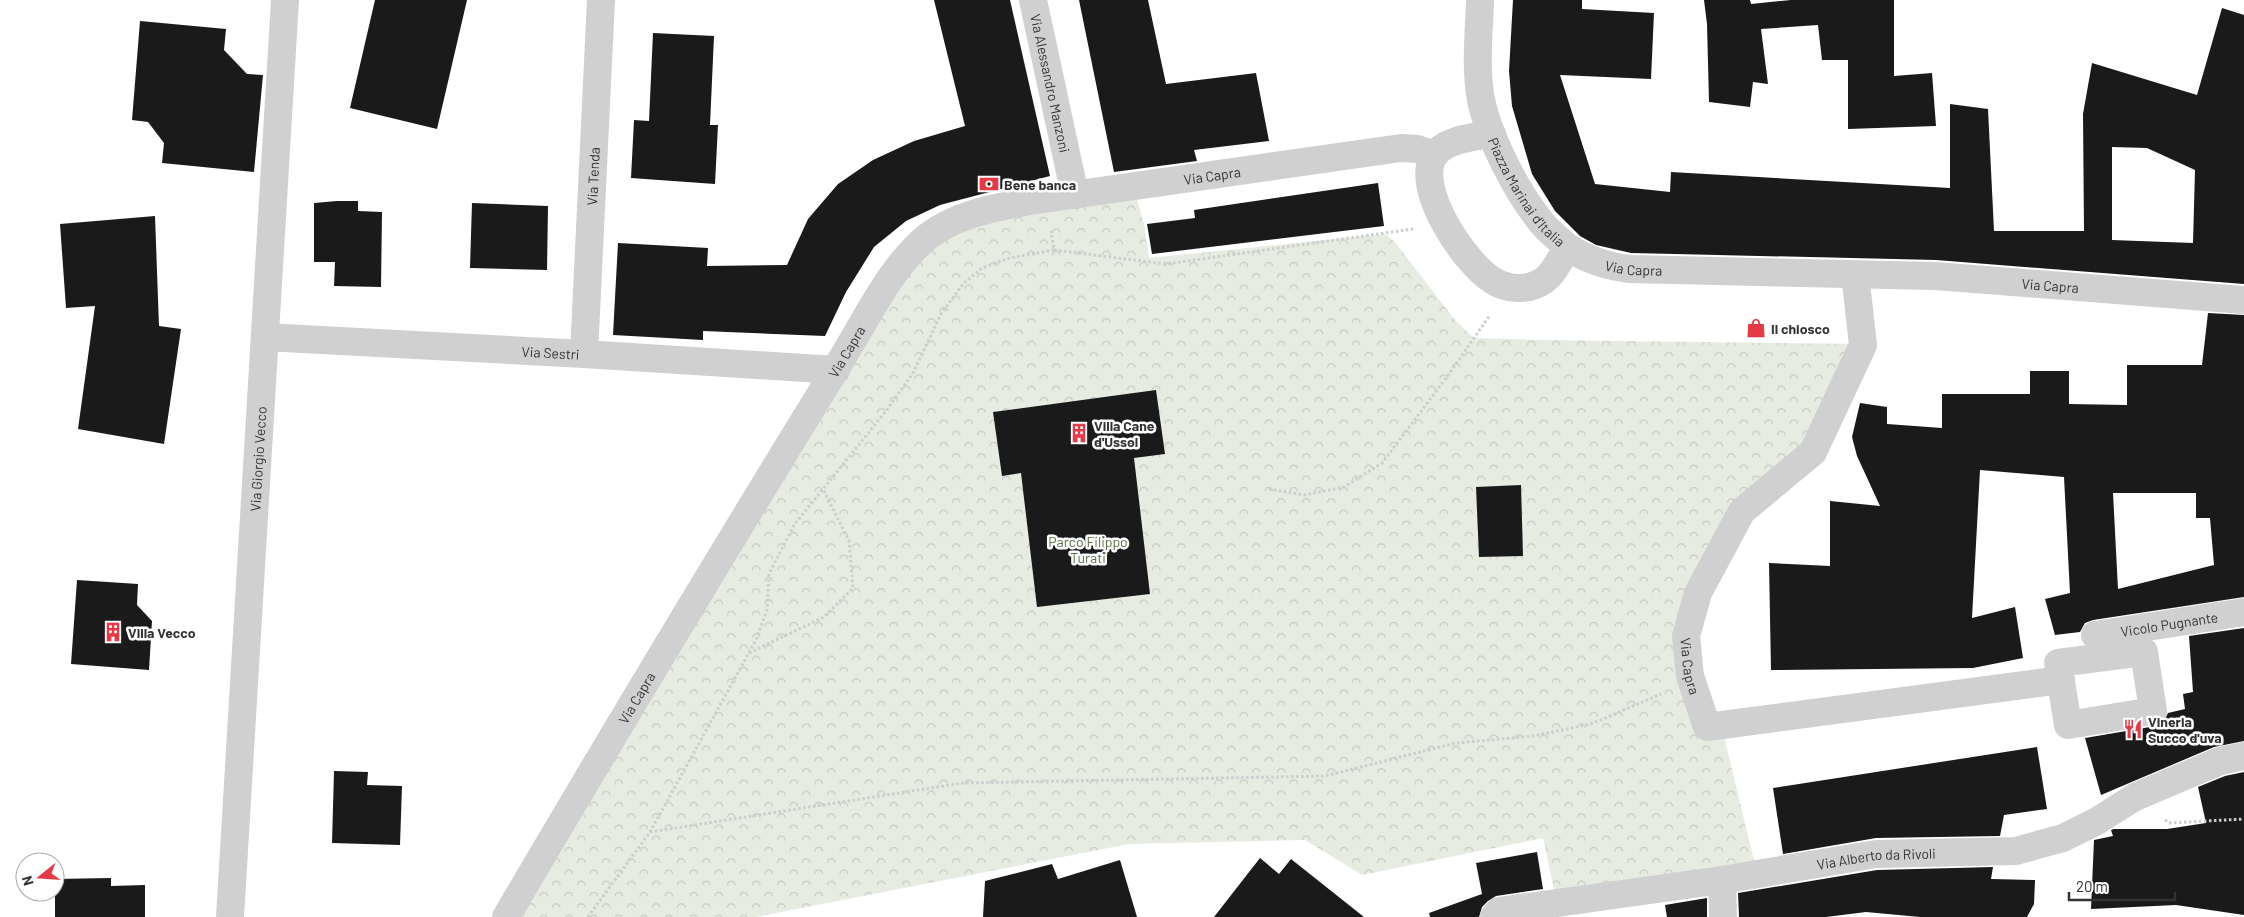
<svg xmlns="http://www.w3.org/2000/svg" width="2244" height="917" font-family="Barlow,sans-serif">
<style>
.forest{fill:url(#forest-crowns)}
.building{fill:#1a1a1a;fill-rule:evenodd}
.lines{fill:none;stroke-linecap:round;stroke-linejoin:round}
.path{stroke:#cdcdcd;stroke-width:3;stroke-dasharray:2.5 2.5;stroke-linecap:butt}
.minor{stroke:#d0d0d0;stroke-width:28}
.labels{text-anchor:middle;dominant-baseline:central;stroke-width:5;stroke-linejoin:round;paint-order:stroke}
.street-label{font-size:14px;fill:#333;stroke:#fff}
.poi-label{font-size:14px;font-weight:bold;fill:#333;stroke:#fff;text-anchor:start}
.park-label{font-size:14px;fill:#56703f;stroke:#fff}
</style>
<defs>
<pattern id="forest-crowns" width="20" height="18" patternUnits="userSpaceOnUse" patternTransform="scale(1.25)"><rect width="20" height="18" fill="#e6ecdf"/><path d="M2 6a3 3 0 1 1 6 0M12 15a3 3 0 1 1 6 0" fill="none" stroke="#c6cbc0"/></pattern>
</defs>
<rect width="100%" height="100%" fill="#fff"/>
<path class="forest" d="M 1136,196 L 1144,224 L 1149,258 L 1385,234 L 1394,241 L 1455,320 L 1474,338 L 1539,340 L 1861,344 L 1811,450 L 1740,509 L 1682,638 L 1722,728 L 1756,869 L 1555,894 L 1543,838 L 1362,875 L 1305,840 L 1129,844 L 756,917 L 515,917 L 911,266 L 950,233 L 984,219 Z"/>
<path class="building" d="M 375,0 L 467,0 L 437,129 L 350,108 Z
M 934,0 L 1010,0 L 1050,176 L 940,205 L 906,221 L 874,247 L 846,292 L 825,336 L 703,331 L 703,340 L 613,335 L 618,243 L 708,248 L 707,266 L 787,265 L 808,219 L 838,184 L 873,160 L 914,141 L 965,126 Z
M 1079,0 L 1148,0 L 1166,84 L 1256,73 L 1269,141 L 1194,150 L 1197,161 L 1114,172 Z
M 1513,0 L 1582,0 L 1582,9 L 1654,13 L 1651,79 L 1560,75 L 1595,184 L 1670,192 L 1671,172 L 1950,188 L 1950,104 L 1988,109 L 1994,231 L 2084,231 L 2083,114 L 2092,63 L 2197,95 L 2222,8 L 2244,15 L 2244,284 L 1936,260 L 1631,253 L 1596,245 L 1580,236 L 1555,211 L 1532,174 L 1512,106 L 1509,71 ZM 2112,147 L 2147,148 L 2195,170 L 2193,243 L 2112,240 Z
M 1704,0 L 1750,0 L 1751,4 L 1791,0 L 1894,0 L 1894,76 L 1932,73 L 1936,126 L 1848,129 L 1848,60 L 1822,60 L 1818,25 L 1761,29 L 1768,84 L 1753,82 L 1750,107 L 1709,102 L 1707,24 Z
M 140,21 L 226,29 L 224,50 L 247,74 L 263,75 L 254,172 L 162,163 L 164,143 L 148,122 L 132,120 Z
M 653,33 L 714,36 L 710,125 L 718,125 L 715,184 L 631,178 L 634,120 L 649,121 Z
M 1378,183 L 1384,226 L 1152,254 L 1147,224 L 1195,218 L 1194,210 Z
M 337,201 L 358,201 L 358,211 L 382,212 L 381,287 L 334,286 L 335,262 L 314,262 L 314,203 Z
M 472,203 L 548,206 L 547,270 L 470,268 Z
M 155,216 L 159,326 L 181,329 L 164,444 L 78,429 L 95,306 L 66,308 L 60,224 Z
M 2208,313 L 2244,315 L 2244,597 L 2093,620 L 2085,623 L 2080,632 L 2055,635 L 2045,599 L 2070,593 L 2064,477 L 1980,470 L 1972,618 L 2015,607 L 2023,658 L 1973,668 L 1771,670 L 1769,563 L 1830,566 L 1830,501 L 1880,506 L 1857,456 L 1852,437 L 1860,403 L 1887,407 L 1887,424 L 1942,428 L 1942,394 L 2030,394 L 2030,371 L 2069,371 L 2069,404 L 2127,405 L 2127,365 L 2202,365 ZM 2113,493 L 2196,493 L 2196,518 L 2210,518 L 2214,565 L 2118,589 Z
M 1156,390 L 1165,454 L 1134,458 L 1150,594 L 1037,607 L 1021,473 L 1002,476 L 993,412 Z
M 1521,485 L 1523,556 L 1479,557 L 1476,487 Z
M 77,580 L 138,584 L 137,605 L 152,621 L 149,670 L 71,664 Z
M 2244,628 L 2244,741 L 2214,747 L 2101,795 L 2085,738 L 2156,726 L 2163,723 L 2168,713 L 2185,709 L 2183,694 L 2193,692 L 2189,636 Z
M 2037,747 L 2047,809 L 2004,815 L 2000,836 L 1876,838 L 1783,854 L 1773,788 Z
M 334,771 L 368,772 L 367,785 L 402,786 L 400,845 L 332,843 Z
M 2244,772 L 2244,915 L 2176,905 L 2091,909 L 2094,840 L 2113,836 L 2111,830 L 2114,829 L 2167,829 L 2206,823 L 2198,787 L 2225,776 Z
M 1537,852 L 1543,889 L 1496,896 L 1488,901 L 1482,907 L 1479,917 L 1430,917 L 1429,913 L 1482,894 L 1476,863 Z
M 1260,858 L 1279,874 L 1291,859 L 1364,917 L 1214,917 Z
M 1120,860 L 1137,917 L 983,917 L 985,881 L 1052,864 L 1058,879 Z
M 1993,867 L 1991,879 L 2035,880 L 2034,904 L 2027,917 L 1920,917 L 1866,912 L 1826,917 L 1739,917 L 1738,893 L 1877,870 Z
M 111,878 L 111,886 L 145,885 L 145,917 L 55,917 L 55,879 Z
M 1707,898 L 1707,917 L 1667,917 L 1665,905 Z"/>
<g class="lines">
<path class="path" d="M 1054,250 L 1166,264 L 1413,229
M 1269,489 L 1304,495 L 1344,487 L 1382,463 L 1447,377 L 1490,315
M 749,653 L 824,617 L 853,588 L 849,541 L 823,489
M 2165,820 L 2169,823 L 2244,819
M 650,832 L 963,783 L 1325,776 L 1456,743 L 1533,736 L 1591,724 L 1661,694
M 588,917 L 650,832 L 756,640 L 767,610 L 769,574 L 794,525 L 886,411 L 913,373 L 941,314 L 963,284 L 982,268 L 1010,258 L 1054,250 L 1051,231"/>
<g class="minor">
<path id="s1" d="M 1033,0 L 1075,195"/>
<path id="s2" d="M 1480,0 C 1479,33 1475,68 1481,100 C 1489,138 1517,193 1542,223 C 1549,232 1559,239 1567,247 C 1560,259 1555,273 1543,281 C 1528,291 1507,290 1492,280 C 1465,263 1415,190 1433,157 C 1444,139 1474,137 1492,134"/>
<path id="s3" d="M 1567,247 C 1588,260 1606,266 1630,269 L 1935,276 L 2244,300"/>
<path id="s4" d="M 1855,274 L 1863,345 L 1813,452 L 1742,511 L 1698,593 L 1686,636 L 1690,676 L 1707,727 L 2061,680"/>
<path id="s5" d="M 265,337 L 584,354 L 836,370"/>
<path id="s6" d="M 584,354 L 601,0"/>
<path id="s7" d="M 2095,635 L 2244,612"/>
<path d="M 2144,652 L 2153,711 L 2068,725 L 2058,663 Z"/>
<path d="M 1722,880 L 1723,917"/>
<path id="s8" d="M 230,917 L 285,0"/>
<path id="s9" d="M 506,917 C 604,750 704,584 805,419 C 823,390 840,362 857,333 C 877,299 896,263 927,237 C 956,214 994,208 1030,201 L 1401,148 L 1417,149 L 1434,155"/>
<path id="s10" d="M 1494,917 L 1499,911 L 1722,880 L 1876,854 L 2016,851 L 2063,838 L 2097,821 L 2135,797 L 2220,761 L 2244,756"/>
</g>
</g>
<defs>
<symbol id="bank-bare" viewBox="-9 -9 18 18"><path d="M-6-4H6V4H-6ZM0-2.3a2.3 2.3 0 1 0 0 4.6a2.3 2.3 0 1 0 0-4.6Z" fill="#e63946" stroke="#fff" stroke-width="2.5" paint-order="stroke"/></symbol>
<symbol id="shop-bare" viewBox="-9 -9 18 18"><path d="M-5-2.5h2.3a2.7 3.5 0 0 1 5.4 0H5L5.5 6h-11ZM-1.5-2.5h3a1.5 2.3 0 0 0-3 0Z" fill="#e63946" stroke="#fff" stroke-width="2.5" paint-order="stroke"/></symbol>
<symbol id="building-bare" viewBox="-9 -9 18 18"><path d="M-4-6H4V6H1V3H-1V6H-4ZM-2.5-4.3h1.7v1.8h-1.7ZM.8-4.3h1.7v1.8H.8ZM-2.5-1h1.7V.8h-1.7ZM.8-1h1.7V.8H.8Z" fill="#e63946" stroke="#fff" stroke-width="2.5" paint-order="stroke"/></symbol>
<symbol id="restaurant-bare" viewBox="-9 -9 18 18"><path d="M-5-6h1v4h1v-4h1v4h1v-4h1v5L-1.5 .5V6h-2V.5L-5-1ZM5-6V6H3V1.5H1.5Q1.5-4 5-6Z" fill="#e63946" stroke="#fff" stroke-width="2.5" paint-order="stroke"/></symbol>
</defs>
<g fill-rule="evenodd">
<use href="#bank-bare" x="975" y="170" width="28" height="28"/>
<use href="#shop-bare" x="1742" y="314" width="28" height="28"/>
<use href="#building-bare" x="1065" y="419" width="28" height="28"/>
<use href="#building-bare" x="99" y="618" width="28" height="28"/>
<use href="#restaurant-bare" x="2119" y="715" width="28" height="28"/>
</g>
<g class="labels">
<g class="street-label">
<text stroke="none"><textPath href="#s1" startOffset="85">Via Alessandro Manzoni</textPath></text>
<text stroke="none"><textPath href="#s9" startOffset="1095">Via Capra</textPath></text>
<text stroke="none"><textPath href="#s6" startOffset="178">Via Tenda</textPath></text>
<text stroke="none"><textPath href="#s2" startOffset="204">Piazza Marinai d'Italia</textPath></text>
<text stroke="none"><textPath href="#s3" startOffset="71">Via Capra</textPath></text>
<text stroke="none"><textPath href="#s3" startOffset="488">Via Capra</textPath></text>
<text stroke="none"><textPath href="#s9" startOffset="660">Via Capra</textPath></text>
<text stroke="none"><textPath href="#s5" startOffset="286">Via Sestri</textPath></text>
<text stroke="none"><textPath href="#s8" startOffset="459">Via Giorgio Vecco</textPath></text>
<text stroke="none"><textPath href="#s7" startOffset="75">Vicolo Pugnante</textPath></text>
<text stroke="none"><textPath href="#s4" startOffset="450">Via Capra</textPath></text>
<text stroke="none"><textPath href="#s9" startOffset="255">Via Capra</textPath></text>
<text stroke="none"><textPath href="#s10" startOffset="389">Via Alberto da Rivoli</textPath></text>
</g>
<g class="poi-label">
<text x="1004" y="184">Bene banca</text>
<text x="1771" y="328">Il chiosco</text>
<text x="1094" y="425">Villa Cane<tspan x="1094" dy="16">d'Ussol</tspan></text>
<text x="128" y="632">Villa Vecco</text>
<text x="2148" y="721">Vineria<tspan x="2148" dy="16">Succo d'uva</tspan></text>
</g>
<g class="park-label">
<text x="1088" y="541">Parco Filippo<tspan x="1088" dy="16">Turati</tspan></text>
</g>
</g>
<g transform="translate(40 877) rotate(253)"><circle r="24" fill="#ffffff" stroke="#adadad"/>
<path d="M0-4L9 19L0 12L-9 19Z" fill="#e63946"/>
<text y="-8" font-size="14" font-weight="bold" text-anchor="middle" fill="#333333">N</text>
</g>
<path d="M2069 892v8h106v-8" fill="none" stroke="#333333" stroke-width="2.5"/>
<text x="2076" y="892" font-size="15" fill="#333333" stroke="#ffffff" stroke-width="4" paint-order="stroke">20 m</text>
</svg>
